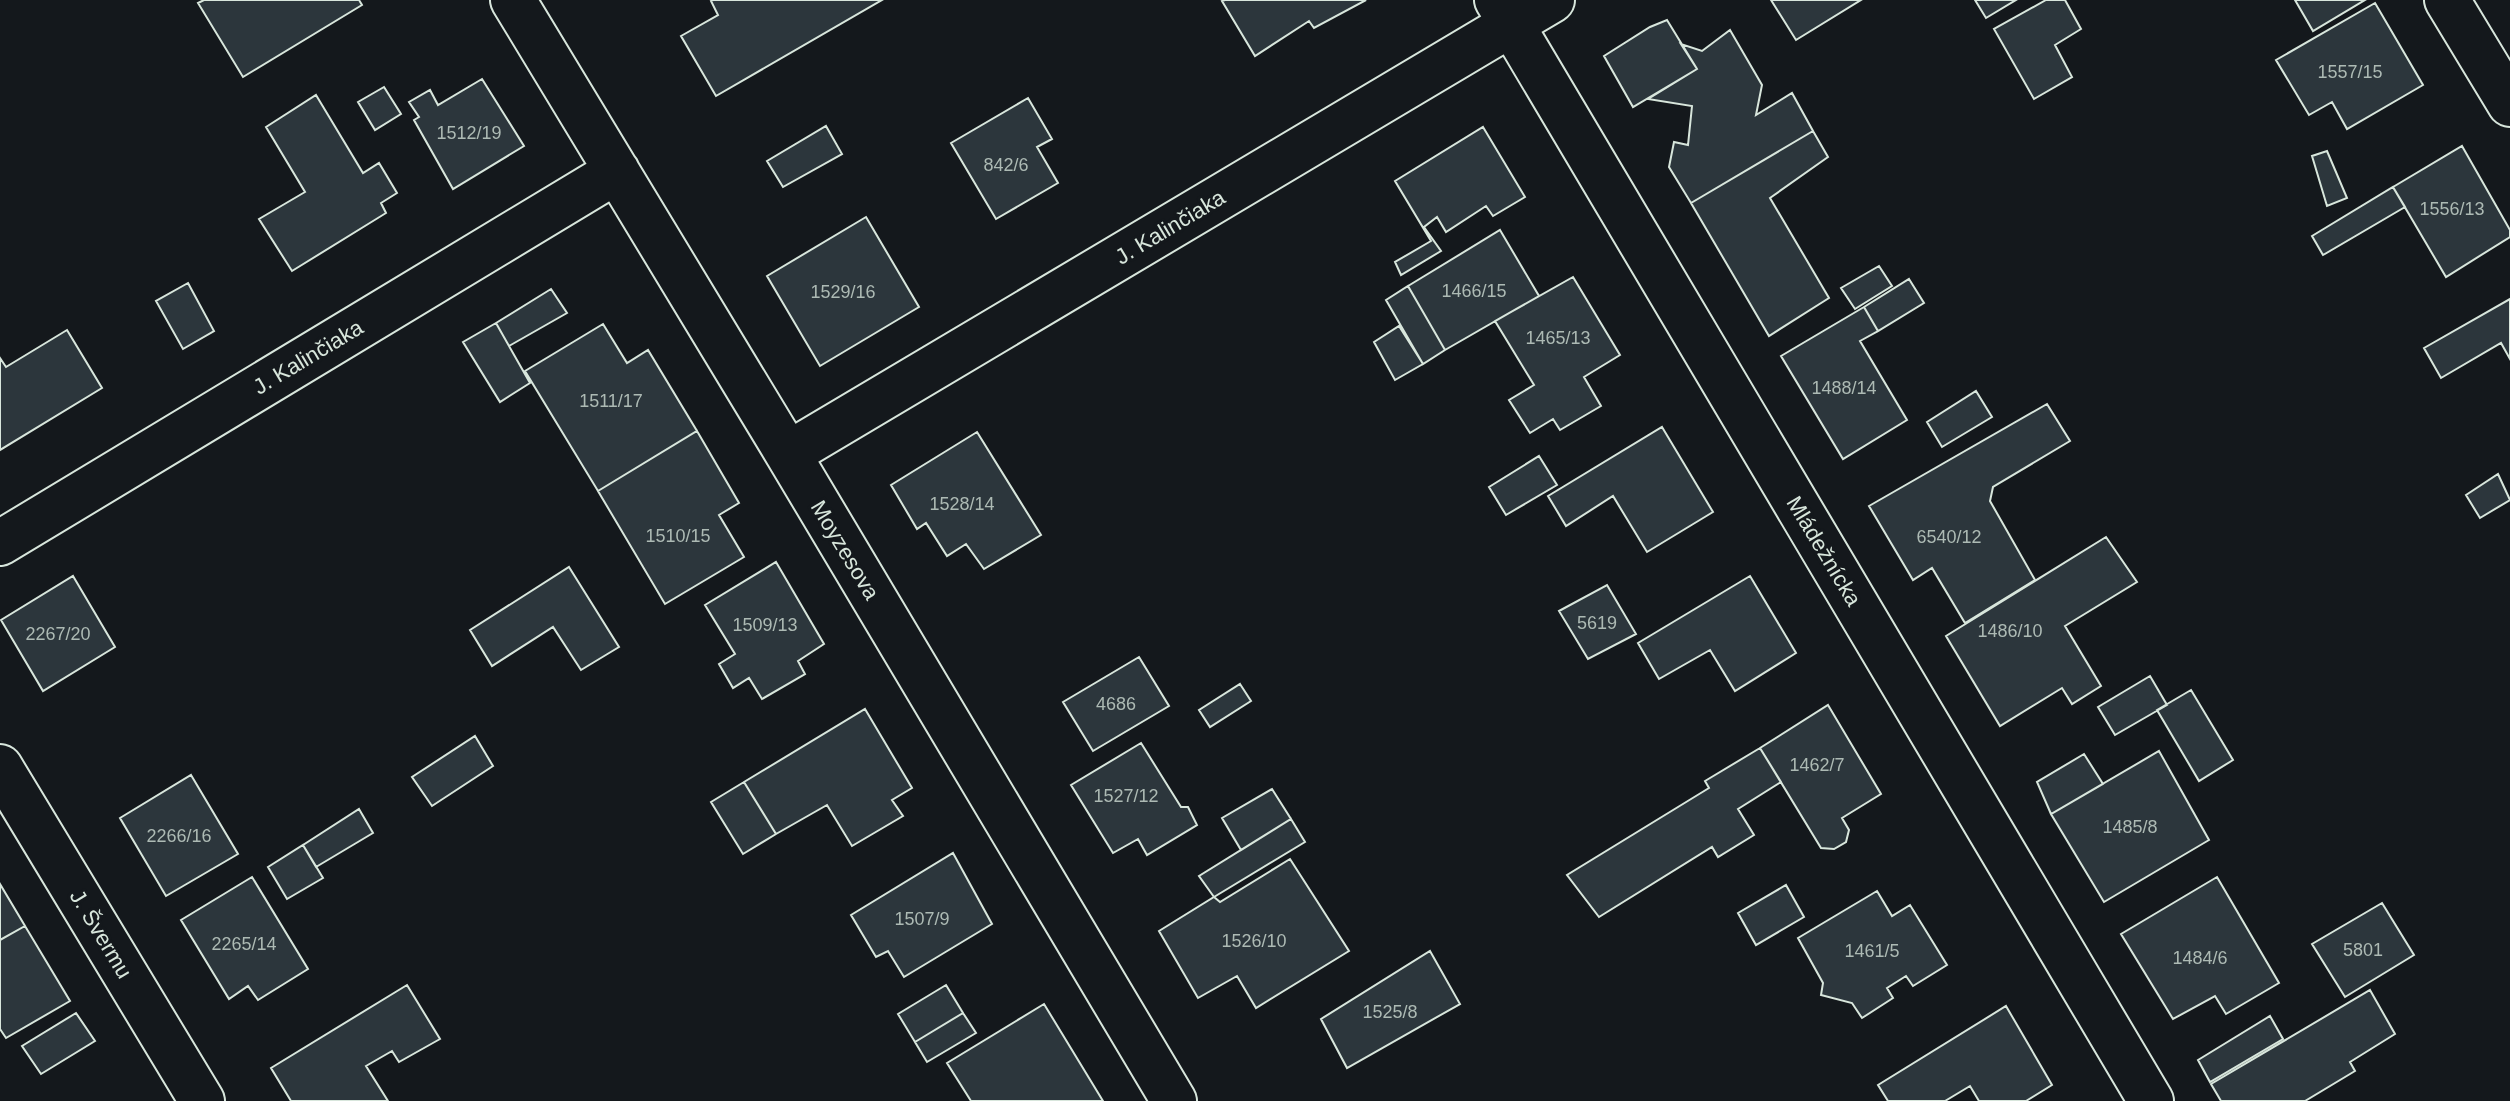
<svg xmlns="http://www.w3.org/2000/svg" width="2510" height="1101" font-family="Arial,sans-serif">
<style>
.building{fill:#2c363c;stroke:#d8e6dc;stroke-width:2}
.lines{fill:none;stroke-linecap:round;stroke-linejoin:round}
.minor-casing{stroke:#d8e6dc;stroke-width:48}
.minor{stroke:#14181c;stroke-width:44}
.labels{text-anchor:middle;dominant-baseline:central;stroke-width:6;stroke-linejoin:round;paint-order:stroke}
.number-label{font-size:18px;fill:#adbab4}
.street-label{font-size:22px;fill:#d8e6dc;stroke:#14181c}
</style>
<rect width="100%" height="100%" fill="#14181c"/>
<path class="building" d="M 204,0 L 359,0 L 362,5 L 243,77 L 198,3 Z
M 713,0 L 882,0 L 716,96 L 681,36 L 718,15 L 711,1 Z
M 1225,0 L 1366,0 L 1314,28 L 1309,21 L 1255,56 L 1222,1 Z
M 1771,0 L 1861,0 L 1796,40 Z
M 1975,0 L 2016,0 L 1986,18 Z
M 2046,0 L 2065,0 L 2081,29 L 2055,45 L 2072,77 L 2034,99 L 1994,29 Z
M 2295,0 L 2365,0 L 2313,31 Z
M 2375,3 L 2423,85 L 2347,129 L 2332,102 L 2309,115 L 2276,60 Z
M 1667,20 L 1697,69 L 1633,107 L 1604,56 L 1650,27 Z
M 1730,30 L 1762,85 L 1756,115 L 1792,93 L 1813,131 L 1691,203 L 1669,167 L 1674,142 L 1688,145 L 1692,106 L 1648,99 L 1697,69 L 1681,44 L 1702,51 Z
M 482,79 L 524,146 L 453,189 L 414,120 L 419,117 L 409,102 L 430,90 L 438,105 Z
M 384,87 L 401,114 L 375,130 L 358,102 Z
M 316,95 L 363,173 L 379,163 L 397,193 L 381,203 L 386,213 L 292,271 L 259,219 L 305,192 L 266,127 Z
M 1028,98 L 1052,139 L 1037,147 L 1058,183 L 996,219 L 951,143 Z
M 826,126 L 842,154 L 783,187 L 767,161 Z
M 1483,127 L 1525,197 L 1493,216 L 1486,206 L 1446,232 L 1437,217 L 1424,227 L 1441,251 L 1401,275 L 1395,262 L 1431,241 L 1395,181 Z
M 1813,131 L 1828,157 L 1770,198 L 1829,298 L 1769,336 L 1691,203 Z
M 2462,146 L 2510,230 L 2510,237 L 2446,277 L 2393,187 Z
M 2327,151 L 2347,198 L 2327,206 L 2312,156 Z
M 2393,187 L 2405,207 L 2323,255 L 2312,236 Z
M 866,217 L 919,307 L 820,366 L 767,276 Z
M 1500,230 L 1539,296 L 1445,350 L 1408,286 Z
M 1879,266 L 1892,286 L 1855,309 L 1841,288 Z
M 1573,277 L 1620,355 L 1584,377 L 1601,406 L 1560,430 L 1553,419 L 1530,433 L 1509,400 L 1534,385 L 1495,321 Z
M 1909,279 L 1924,303 L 1878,331 L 1864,307 Z
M 188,283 L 214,331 L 183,349 L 156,301 Z
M 1408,286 L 1445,350 L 1423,364 L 1386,300 Z
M 551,289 L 567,313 L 509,346 L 496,323 Z
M 2510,299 L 2510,359 L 2501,343 L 2441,378 L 2424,348 Z
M 1864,307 L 1878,331 L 1860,341 L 1907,420 L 1843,459 L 1781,356 Z
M 496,323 L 530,383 L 500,402 L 463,342 Z
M 603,324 L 627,363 L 648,350 L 697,431 L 598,491 L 525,371 Z
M 1399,326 L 1423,364 L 1395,380 L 1374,342 Z
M 67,330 L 102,388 L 0,450 L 0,358 L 6,367 Z
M 1976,391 L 1992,417 L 1942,447 L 1927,422 Z
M 2047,404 L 2070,441 L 1993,487 L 1990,501 L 2035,580 L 1965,623 L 1932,568 L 1913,580 L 1869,506 Z
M 1662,427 L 1713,512 L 1647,552 L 1613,496 L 1566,526 L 1548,496 Z
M 697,431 L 739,503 L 719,515 L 744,557 L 665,604 L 598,491 Z
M 977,432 L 1041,535 L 984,569 L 966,544 L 947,556 L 926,523 L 917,529 L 891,485 Z
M 1539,456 L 1557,485 L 1506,515 L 1489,487 Z
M 2498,474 L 2510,500 L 2480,518 L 2466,495 Z
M 2106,537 L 2137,582 L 2065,626 L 2101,686 L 2072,704 L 2062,688 L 2000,726 L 1946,636 Z
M 776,562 L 824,644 L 798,661 L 805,674 L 762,699 L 749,678 L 733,688 L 719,664 L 735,654 L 705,605 Z
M 569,567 L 619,647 L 581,670 L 553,627 L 492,666 L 470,630 Z
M 73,576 L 115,647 L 43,691 L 1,620 Z
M 1750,576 L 1796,653 L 1735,691 L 1710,650 L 1659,679 L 1638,643 Z
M 1607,585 L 1636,634 L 1588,659 L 1559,611 Z
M 1139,657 L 1169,706 L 1093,751 L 1063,702 Z
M 2150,676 L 2167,705 L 2115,735 L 2098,707 Z
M 1240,684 L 1251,701 L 1210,727 L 1199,710 Z
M 2191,690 L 2233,760 L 2199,781 L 2157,710 Z
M 1828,705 L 1881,794 L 1842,818 L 1849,830 L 1846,842 L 1834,849 L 1821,848 L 1760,748 Z
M 865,709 L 912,788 L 892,800 L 903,816 L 852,846 L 827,805 L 776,834 L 744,782 Z
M 475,736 L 493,766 L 432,806 L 412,777 Z
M 1141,743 L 1181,807 L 1188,807 L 1197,825 L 1147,855 L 1138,839 L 1113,853 L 1071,785 Z
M 1760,748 L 1781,782 L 1738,809 L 1754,835 L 1718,857 L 1712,847 L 1599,917 L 1567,875 L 1709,788 L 1705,781 Z
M 2159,751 L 2209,840 L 2104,902 L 2051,814 Z
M 2084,754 L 2103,784 L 2051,814 L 2037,782 Z
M 191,775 L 238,854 L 166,896 L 120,818 Z
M 744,782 L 776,834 L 743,854 L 711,802 Z
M 1272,789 L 1291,819 L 1241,850 L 1222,818 Z
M 359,809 L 373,833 L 316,867 L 303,845 Z
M 1291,819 L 1305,842 L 1214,897 L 1199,876 Z
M 303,845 L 323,878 L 287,899 L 268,867 Z
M 953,853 L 992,924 L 904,977 L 888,951 L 876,957 L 851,915 Z
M 1290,859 L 1349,951 L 1256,1008 L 1237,976 L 1198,998 L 1159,931 L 1214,897 L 1220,902 Z
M 252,877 L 308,969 L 258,1000 L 248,986 L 229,999 L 181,920 Z
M 2217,877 L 2279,983 L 2226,1014 L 2215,996 L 2173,1019 L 2121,934 Z
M 0,884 L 25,926 L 0,940 Z
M 1786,885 L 1804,917 L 1756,945 L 1738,913 Z
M 1877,891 L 1892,916 L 1910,905 L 1947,965 L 1913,986 L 1906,976 L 1887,988 L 1893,998 L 1862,1018 L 1852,1003 L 1821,995 L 1823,983 L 1798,938 Z
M 2382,903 L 2414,955 L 2345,997 L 2312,944 Z
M 25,926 L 70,1001 L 6,1038 L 0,1029 L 0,940 Z
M 1430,951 L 1460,1004 L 1347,1068 L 1321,1019 Z
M 407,985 L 440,1039 L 399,1062 L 392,1051 L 366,1066 L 388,1101 L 291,1101 L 271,1068 Z
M 946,985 L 963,1013 L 915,1042 L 898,1014 Z
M 2370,990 L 2395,1034 L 2350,1062 L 2355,1071 L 2305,1101 L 2221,1101 L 2211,1084 Z
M 1044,1004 L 1103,1101 L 971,1101 L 947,1063 Z
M 2006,1006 L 2052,1085 L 2026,1101 L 1979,1101 L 1970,1086 L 1945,1101 L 1888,1101 L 1878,1085 Z
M 76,1013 L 95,1041 L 41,1074 L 22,1046 Z
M 963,1013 L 976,1033 L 927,1062 L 915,1042 Z
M 2270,1016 L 2283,1039 L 2210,1082 L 2198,1060 Z"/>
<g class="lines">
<defs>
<path id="minor" d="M 513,0 L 788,454 L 1174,1101
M 1497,0 L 2151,1101
M 2447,0 L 2510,104
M 788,454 L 1552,0
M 0,543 L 617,171
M 0,767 L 202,1101"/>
</defs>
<use href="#minor" class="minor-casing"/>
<use href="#minor" class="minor"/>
</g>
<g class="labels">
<g class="number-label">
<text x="2350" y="72">1557/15</text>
<text x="469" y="133">1512/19</text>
<text x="1006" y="165">842/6</text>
<text x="2452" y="209">1556/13</text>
<text x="1474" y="291">1466/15</text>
<text x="843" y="292">1529/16</text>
<text x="1558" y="338">1465/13</text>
<text x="1844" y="388">1488/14</text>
<text x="611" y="401">1511/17</text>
<text x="962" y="504">1528/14</text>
<text x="678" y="536">1510/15</text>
<text x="1949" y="537">6540/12</text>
<text x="1597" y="623">5619</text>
<text x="765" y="625">1509/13</text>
<text x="2010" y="631">1486/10</text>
<text x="58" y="634">2267/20</text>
<text x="1116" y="704">4686</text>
<text x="1817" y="765">1462/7</text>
<text x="1126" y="796">1527/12</text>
<text x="2130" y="827">1485/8</text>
<text x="179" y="836">2266/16</text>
<text x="922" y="919">1507/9</text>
<text x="1254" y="941">1526/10</text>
<text x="244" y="944">2265/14</text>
<text x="2363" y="950">5801</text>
<text x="1872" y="951">1461/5</text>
<text x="2200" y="958">1484/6</text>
<text x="1390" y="1012">1525/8</text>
</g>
<g class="street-label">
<text transform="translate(1170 227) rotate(-31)">J. Kalinčiaka</text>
<text transform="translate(308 357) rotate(-31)">J. Kalinčiaka</text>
<text transform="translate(845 550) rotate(59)">Moyzesova</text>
<text transform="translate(1824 551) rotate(59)">Mládežnícka</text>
<text transform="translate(101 934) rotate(59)">J. Švermu</text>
</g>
</g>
</svg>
